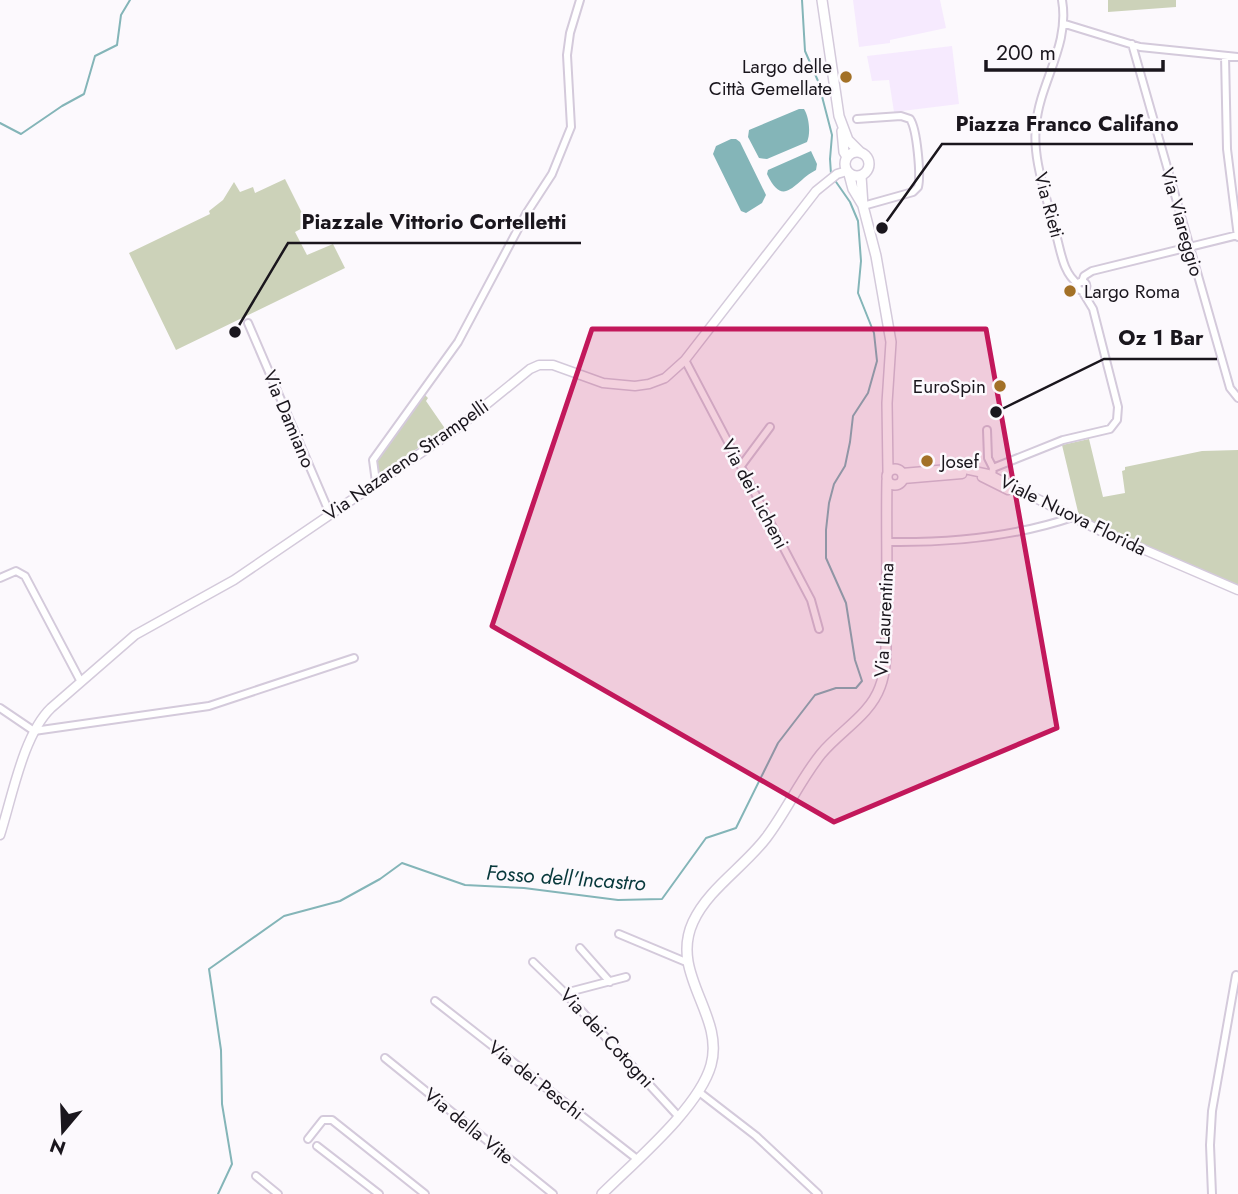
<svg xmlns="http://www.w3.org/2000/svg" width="1238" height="1194" font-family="Jost,sans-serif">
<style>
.built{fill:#f6eafe}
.green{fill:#ccd2b9}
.water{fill:#84b5b8}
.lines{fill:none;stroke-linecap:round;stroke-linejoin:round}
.stream{stroke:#84b5b8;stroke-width:2}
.minor-casing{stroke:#d4cadb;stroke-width:10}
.tertiary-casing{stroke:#d4cadb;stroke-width:11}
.secondary-casing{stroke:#d4cadb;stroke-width:12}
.minor{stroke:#fff;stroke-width:6}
.tertiary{stroke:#fff;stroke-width:8}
.secondary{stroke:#fff;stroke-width:9}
.marked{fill:#c2185b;fill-opacity:0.2;stroke:#c2185b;stroke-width:5;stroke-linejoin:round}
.poi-dot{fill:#a37127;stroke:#fcf9fd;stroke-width:2.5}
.labels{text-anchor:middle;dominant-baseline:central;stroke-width:5;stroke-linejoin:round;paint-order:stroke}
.poi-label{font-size:19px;fill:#1a161d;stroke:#fcf9fd;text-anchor:end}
.street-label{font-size:19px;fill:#1a161d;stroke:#fcf9fd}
.water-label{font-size:21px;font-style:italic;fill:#07383b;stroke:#fcf9fd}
.leader{fill:none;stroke:#1a161d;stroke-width:2.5}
.callout-dot{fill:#1a161d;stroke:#fcf9fd;stroke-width:2.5}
.callout-label{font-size:21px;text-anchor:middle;font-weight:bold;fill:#1a161d;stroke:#fcf9fd;stroke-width:5;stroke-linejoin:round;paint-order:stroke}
</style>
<rect width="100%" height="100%" fill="#fcf9fd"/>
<path class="built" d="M 853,0 L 940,0 L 946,28 L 890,40 L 890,43 L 859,47 Z
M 952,46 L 959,104 L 894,112 L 889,80 L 872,81 L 867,56 Z"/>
<path class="green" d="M 1108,0 L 1176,0 L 1176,7 L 1108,12 Z
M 285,179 L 308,225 L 295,232 L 307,255 L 333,244 L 345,268 L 176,350 L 129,253 L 210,214 L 209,211 L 223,200 L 234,182 L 240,192 L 253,187 L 255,193 Z
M 425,395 L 428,398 L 426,401 L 446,430 L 378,474 L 378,458 Z
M 1089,439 L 1103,497 L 1125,493 L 1122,471 L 1125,470 L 1125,467 L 1202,451 L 1238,450 L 1238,587 L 1079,516 L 1062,445 Z"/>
<path class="water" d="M 799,109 L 804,109 C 809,117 811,133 807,142 L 767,159 L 759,158 L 748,137 L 749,130 Z
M 731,139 L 736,139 L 740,142 L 766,195 L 762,203 L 746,213 L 741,211 L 713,154 L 716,146 Z
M 811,151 L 817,164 L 816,170 C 794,181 784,210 767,174 L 768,170 Z"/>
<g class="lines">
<path class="stream" d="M 802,0 L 805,51 L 818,81 L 832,135 L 830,159 L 831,174
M 0,123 L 21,134 L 62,106 L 84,94 L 95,56 L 117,45 L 121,15 L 130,0
M 218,1194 L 232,1164 L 222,1104 L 221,1050 L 209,969 L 284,916 L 340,901 L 380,879 L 402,863 L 465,885 L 524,888 L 618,900 L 662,899 L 706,838 L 736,828 L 778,743 L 815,695 L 836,688 L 856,688 L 862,681 L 855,660 L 846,603 L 826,558 L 826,530 L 829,503 L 834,484 L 845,466 L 850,442 L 853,416 L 868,393 L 877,361 L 874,333 L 858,293 L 861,261 L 858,221 L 850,202 L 834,179"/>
<defs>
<path id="minor" d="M 1062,0 C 1070,46 1040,81 1036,125 C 1032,160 1047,197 1055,231 C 1061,250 1062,272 1078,284
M 1065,24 L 1140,47 L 1238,57
M 1132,44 L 1230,388 L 1238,398
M 1225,56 L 1227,149 L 1238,237
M 857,119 L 901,116 L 910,119 C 917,129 921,175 918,187 L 913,192 L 863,206
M1077.5 286a4.5 4.5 0 1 1 9 0a4.5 4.5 0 1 1-9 0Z
M 1082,282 L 1084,276 L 1092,271 L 1238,235
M 248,323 L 330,514
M 685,360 L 811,600 L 819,629
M 987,430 L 988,458 L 993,468
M 741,466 L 770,427
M 992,475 L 993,468 L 1063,440 L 1110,429 L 1117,420 L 1118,407 L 1093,309 L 1082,291
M 376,482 L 373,460 L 458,342 L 526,214 L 552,174 L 571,127 L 567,55 L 570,33 L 580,0
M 887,542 C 950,543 1014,537 1073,517
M 0,578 L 16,571 L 25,576 L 81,682
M 0,708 L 34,731 L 209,706 L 354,658
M 619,934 L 686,962
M 580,948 L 610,982
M 533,962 L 565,993 L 679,1117
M 565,993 L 626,977
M 435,1001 L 637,1159
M 385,1058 L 553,1194
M 699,1092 L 756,1136 L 818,1194
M 308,1139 L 323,1120 L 332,1120 L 425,1194
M 317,1146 L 379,1194
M 256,1176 L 278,1194
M 1212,1194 L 1210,1145 L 1212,1111 L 1236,975"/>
<path id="tertiary" d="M 902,473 L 960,468 L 988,474 L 1101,531 L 1238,590
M 982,477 L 1008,490
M 903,479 L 962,474
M 0,835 C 12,798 23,735 51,708 L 135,635 L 234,580 L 456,429 L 530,369 L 539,365 L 553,365 L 603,383 L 635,386 L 649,384 L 665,378 L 685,360 L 816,191 L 837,174 L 847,171"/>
<path id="secondary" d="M 822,0 L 839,116 L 848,140 L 861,153
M 842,131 L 844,152 L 847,157
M845 164a12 12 0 1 1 24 0a12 12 0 1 1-24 0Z
M 849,174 L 853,189 L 862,204
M 861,176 L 863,206 L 876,256 L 891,342 L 887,403 L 888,472
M887 477a8 8 0 1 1 16 0a8 8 0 1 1-16 0Z
M 602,1194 C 634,1162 699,1108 711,1065 C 725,1015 669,974 693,922 C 708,889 744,867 766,838 C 786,812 800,780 821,754 C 840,731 870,715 880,687 C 887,669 886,648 886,629 C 888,579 886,530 887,480"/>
</defs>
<use href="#minor" class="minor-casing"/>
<use href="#tertiary" class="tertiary-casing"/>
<use href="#secondary" class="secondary-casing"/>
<use href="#minor" class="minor"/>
<use href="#tertiary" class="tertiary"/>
<use href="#secondary" class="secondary"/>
</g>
<path class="marked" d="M 592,329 L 986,329 L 1057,728 L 834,822 L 492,626 Z"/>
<g class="poi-dot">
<circle cx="846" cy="77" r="7"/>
<circle cx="1070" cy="291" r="7"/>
<circle cx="1000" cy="386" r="7"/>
<circle cx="927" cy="461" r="7"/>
</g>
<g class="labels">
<g class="poi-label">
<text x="832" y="66">Largo delle<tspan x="832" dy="22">Città Gemellate</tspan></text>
<text x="1084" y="291" text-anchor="start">Largo Roma</text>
<text x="986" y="386">EuroSpin</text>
<text x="941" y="461" text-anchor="start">Josef</text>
</g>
<g class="street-label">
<text transform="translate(1049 205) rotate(75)">Via Rieti</text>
<text transform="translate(1182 222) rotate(74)">Via Viareggio</text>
<text transform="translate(289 419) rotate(67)">Via Damiano</text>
<text transform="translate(406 460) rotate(-35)">Via Nazareno Strampelli</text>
<text transform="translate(755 494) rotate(62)">Via dei Licheni</text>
<text transform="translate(1073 515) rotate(26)">Viale Nuova Florida</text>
<text transform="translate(884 620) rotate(-87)">Via Laurentina</text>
<text transform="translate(607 1038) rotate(47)">Via dei Cotogni</text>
<text transform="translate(536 1080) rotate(38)">Via dei Peschi</text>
<text transform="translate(469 1126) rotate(39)">Via della Vite</text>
</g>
<g class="water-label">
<text transform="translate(566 878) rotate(4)">Fosso dell'Incastro</text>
</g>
</g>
<path class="leader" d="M882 228L942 144H1193M235 332L288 243H581M996 412L1104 359H1217"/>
<g class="callout-dot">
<circle cx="882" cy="228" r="7"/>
<circle cx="235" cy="332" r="7"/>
<circle cx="996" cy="412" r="7"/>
</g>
<g class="callout-label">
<text x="1067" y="131">Piazza Franco Califano</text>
<text x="434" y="229">Piazzale Vittorio Cortelletti</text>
<text x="1161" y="345">Oz 1 Bar</text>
</g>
<g transform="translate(63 1131) rotate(199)" stroke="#fcf9fd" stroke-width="5" paint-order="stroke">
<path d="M0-5L12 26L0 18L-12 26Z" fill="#1a161d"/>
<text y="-10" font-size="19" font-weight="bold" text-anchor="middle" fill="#1a161d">N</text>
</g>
<path d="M986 60v10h177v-10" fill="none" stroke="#1a161d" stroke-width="3.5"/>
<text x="996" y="60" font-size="21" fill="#1a161d" stroke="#fcf9fd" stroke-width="5" paint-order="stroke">200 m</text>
</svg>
